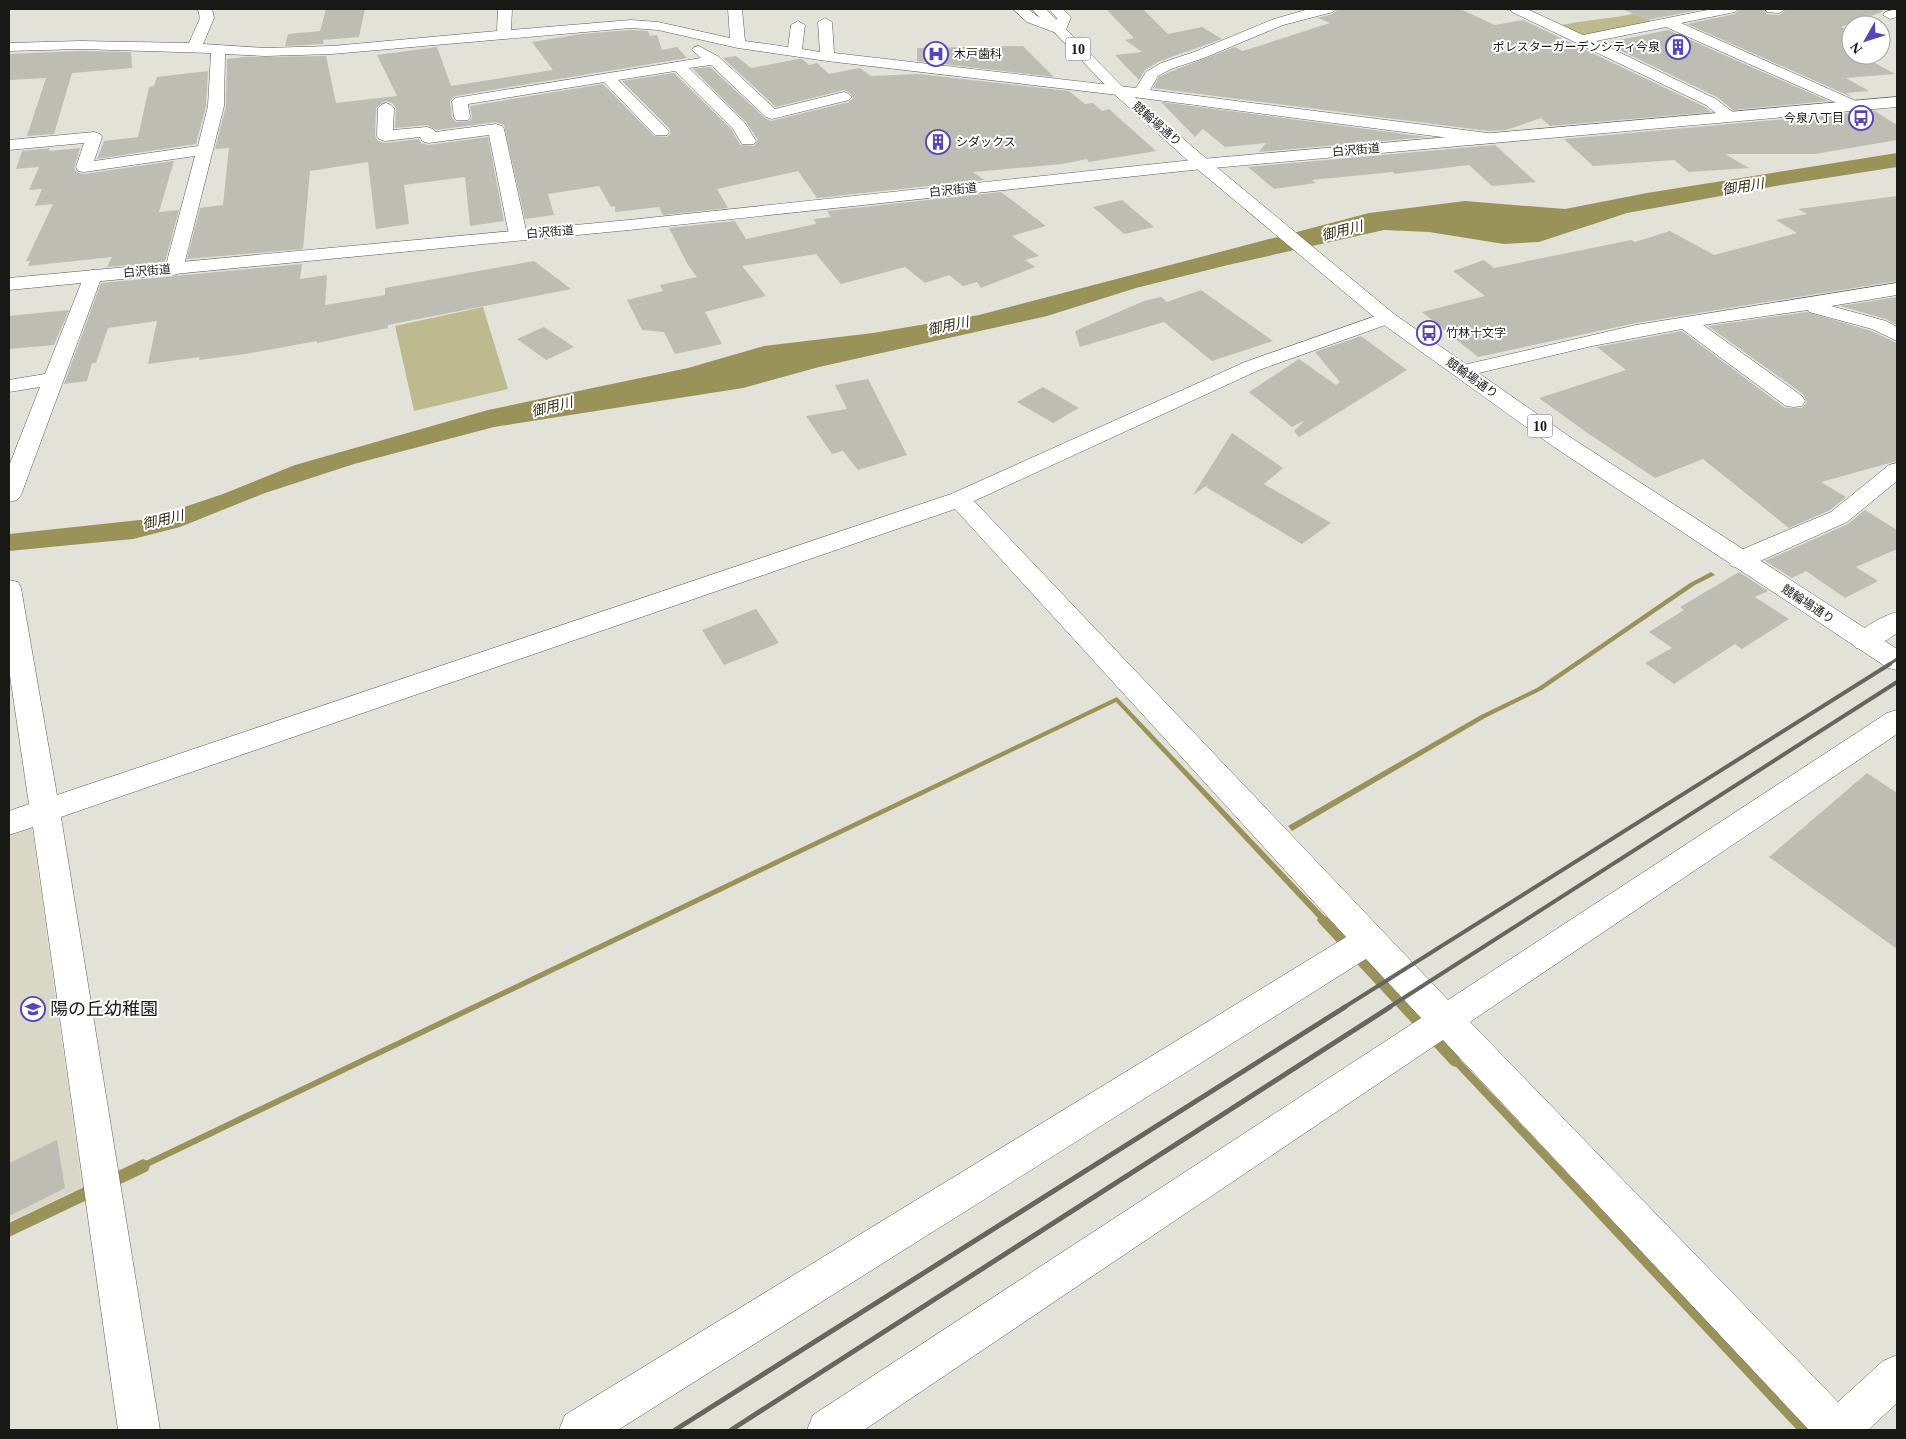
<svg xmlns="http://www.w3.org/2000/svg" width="1906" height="1439" font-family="'Times New Roman','Noto Sans JP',serif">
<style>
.built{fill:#d9d8c6}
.green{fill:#bdba8f}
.water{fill:#999359}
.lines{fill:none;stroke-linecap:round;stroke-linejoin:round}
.stream{fill:#999359;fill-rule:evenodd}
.building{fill:#bebdb4}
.minor-casing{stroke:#5d5c54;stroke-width:1}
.secondary-casing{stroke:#5d5c54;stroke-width:1}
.primary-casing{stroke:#5d5c54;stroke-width:1}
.minor{fill:#fff;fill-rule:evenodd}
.secondary{fill:#fff;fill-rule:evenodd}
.primary{fill:#fff;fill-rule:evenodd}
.rail-far2{stroke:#666660;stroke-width:3}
.rail-far1{stroke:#666660;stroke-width:4}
.rail{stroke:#666660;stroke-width:5}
.labels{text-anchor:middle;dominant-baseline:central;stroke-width:4;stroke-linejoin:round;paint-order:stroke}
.far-poi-label{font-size:12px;fill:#181814;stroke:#fff;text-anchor:start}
.far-street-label{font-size:12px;fill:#181814;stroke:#fff}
.shield{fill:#fff;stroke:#5d5d5a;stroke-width:1}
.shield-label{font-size:14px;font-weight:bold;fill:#181814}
.far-water-label{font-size:14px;font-style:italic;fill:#2e2b0f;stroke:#fff}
.near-poi-label{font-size:18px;fill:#181814;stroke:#fff;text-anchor:start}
</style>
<rect width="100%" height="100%" fill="#e3e2d8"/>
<path class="built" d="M 31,824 L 82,1187 L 9,1222 L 9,832 Z"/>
<path class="green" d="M 1633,14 L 1651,21 L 1583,36 L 1557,26 C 1584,20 1607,19 1633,14 Z
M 483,307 L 508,389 L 414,411 L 395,326 Z"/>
<path class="water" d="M 1897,153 L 1897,167 L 1781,185 L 1627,213 L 1539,242 L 1504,244 L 1429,232 L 1384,230 L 1228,265 L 1136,288 L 1047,316 L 819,367 L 743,388 L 494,427 L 354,464 L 265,493 L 180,527 L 133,539 L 9,551 L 9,534 L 149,519 L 223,494 L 295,465 L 488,410 L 688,368 L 764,346 L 873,333 L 979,315 L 1369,213 L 1465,201 L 1565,209 L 1647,193 Z
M 1711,572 L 1715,575 L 1695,585 L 1542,690 L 1485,718 L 1292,831 L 1288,826 L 1481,715 L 1537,688 L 1690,583 Z
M 1117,697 L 1335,927 L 1330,931 L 1116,702 L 133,1174 L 131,1168 Z
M 1451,1050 L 1810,1430 L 1797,1430 L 1444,1054 Z"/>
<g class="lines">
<path class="stream" d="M 1323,915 L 1327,917 L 1459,1057 L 1461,1061 L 1459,1065 L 1455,1067 L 1451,1065 L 1319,923 L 1317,920 L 1319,917 Z
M 143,1159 L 148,1161 L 150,1166 L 148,1171 L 9,1237 L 9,1223 Z"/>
</g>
<path class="building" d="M 326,9 L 365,9 L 359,37 L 323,40 L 324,44 L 285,46 L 288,34 L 320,31 Z
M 1106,9 L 1143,9 L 1168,34 L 1202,27 L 1222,39 L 1160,61 L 1145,70 L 1139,80 L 1115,55 L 1142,52 L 1125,40 L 1134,38 Z
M 1460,9 L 1495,25 L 1523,20 L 1705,107 L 1711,112 L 1550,126 L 1541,118 L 1506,130 L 1489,131 L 1153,88 L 1159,77 L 1172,71 L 1235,47 L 1243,51 L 1330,23 L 1318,18 L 1333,14 L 1337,10 Z
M 1622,9 L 1704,9 L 1647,20 Z
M 1739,9 L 1763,9 L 1767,14 L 1779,15 L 1788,9 L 1881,9 L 1882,12 L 1841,27 L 1851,31 L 1851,55 L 1877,57 L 1868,59 L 1895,74 L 1846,78 L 1869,91 L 1846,93 L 1854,98 L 1687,24 L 1735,14 Z
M 631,30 L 648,31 L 650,36 L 657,35 L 662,50 L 677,47 L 687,58 L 455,96 L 450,101 L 452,118 L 456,122 L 470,121 L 472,117 L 470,106 L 603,84 L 654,136 L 667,137 L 671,133 L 669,128 L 622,81 L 674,73 L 732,130 L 740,145 L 754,146 L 758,140 L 746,122 L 693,69 L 710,67 L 765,118 L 771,121 L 849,102 L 853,98 L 850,93 L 844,90 L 776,107 L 723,58 L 736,56 L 751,68 L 798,59 L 802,59 L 809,65 L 817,63 L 829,74 L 860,68 L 871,76 L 918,74 L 1069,91 L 1085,104 L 1093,103 L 1102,111 L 1109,109 L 1156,151 L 1089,162 L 1087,159 L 1062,164 L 973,172 L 984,180 L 817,198 L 798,171 L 717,189 L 728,208 L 663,215 L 659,207 L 615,212 L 615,206 L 611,207 L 599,186 L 548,194 L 554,215 L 525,219 L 504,125 L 496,122 L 436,130 L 427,125 L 395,128 L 396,108 L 392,103 L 385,101 L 376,108 L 375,136 L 378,141 L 385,143 L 419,139 L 421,143 L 428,145 L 488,137 L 504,221 L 470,226 L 465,177 L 404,185 L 409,224 L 376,229 L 368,162 L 310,171 L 303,249 L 187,259 L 200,208 L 223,205 L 229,148 L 215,149 L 226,106 L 227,59 L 244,57 L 326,56 L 336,103 L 397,96 L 377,55 L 437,47 L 451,86 L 553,70 L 532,42 L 581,34 Z
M 1668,30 L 1828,101 L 1733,110 L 1717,97 L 1605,43 Z
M 1023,46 L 1054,77 L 917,61 L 917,48 Z
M 80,51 L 131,52 L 132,68 L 72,73 L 54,134 L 27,136 L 46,78 L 9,80 L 9,54 Z
M 208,71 L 206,106 L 196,144 L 97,159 L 104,141 L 138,137 L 149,87 L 154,86 L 157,77 Z
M 1161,102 L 1427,137 L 1259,152 L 1266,143 L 1225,147 L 1203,129 L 1195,137 Z
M 1875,111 L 1897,125 L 1897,140 L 1815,154 L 1725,154 L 1749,168 L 1689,172 L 1674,160 L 1593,166 L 1564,139 Z
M 1495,145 L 1536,182 L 1492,186 L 1469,165 L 1395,174 L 1393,172 L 1312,180 L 1316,183 L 1274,189 L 1248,167 Z
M 50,148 L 49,151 L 80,148 L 74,168 L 78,173 L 84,174 L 174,161 L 159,212 L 179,210 L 165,262 L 107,267 L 112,257 L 28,266 L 30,261 L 26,261 L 53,204 L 35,206 L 42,189 L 29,190 L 39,167 L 16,169 L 22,151 Z
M 1001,192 L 1046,226 L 1012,236 L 1039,256 L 1025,260 L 1035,267 L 981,288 L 977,282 L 963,286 L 949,275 L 925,283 L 905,267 L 841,284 L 816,254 L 742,266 L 766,296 L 705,312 L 722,344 L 675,354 L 664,332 L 642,330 L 627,300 L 663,291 L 660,285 L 697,277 L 688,265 L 669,228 L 735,221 L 746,239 L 816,224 L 814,219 L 831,217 L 827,211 Z
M 1897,196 L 1897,281 L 1636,323 L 1478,357 L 1422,312 L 1485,296 L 1453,271 L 1484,260 L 1494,268 L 1631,240 L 1635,242 L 1670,231 L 1714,255 L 1797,233 L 1776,220 L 1807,214 L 1798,209 Z
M 1122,200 L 1154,227 L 1124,234 L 1093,207 Z
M 534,261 L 571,289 L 388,325 L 388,328 L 317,343 L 317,341 L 245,354 L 199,360 L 200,357 L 148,364 L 157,321 L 108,328 L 96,363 L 92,363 L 87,381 L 64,384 L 101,283 L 302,264 L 300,279 L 327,275 L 325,305 L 385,295 L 385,288 Z
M 1201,290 L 1273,341 L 1212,361 L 1164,322 L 1080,347 L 1075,331 L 1144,301 L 1161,297 L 1167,302 Z
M 1897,297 L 1897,325 L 1886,319 L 1840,306 Z
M 69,310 L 54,345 L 9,349 L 9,316 Z
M 1807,312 L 1871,331 L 1897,343 L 1897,461 L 1821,482 L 1846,497 L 1830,510 L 1789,528 L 1703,459 L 1655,478 L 1586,432 L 1539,398 L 1626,370 L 1597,347 L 1682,331 L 1785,408 L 1802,408 L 1807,402 L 1803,394 L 1708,326 Z
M 544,327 L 574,347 L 546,360 L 517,339 Z
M 1361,336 L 1407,370 L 1299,437 L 1294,431 L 1305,420 L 1292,427 L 1249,392 L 1299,359 L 1336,385 L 1340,382 L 1315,352 Z
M 868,379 L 907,455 L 858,470 L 843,451 L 832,454 L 806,416 L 847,409 L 835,385 Z
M 1043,387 L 1079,408 L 1053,423 L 1017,402 Z
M 1232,433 L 1283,468 L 1264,484 L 1331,523 L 1302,544 L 1206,487 L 1209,484 L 1193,495 Z
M 1865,510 L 1897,530 L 1897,549 L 1856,567 L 1878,581 L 1845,598 L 1806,571 L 1792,578 L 1765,561 L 1848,524 Z
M 1739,572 L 1768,591 L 1755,597 L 1789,619 L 1742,649 L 1735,644 L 1674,684 L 1645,663 L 1672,648 L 1649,632 L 1684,610 L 1680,607 Z
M 756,609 L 779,643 L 724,665 L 702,630 Z
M 1867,773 L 1897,793 L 1897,949 L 1769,857 Z
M 57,1140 L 65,1188 L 9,1216 L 9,1163 Z"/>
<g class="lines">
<defs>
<path id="minor" d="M 198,9 L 212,9 L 214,18 L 203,44 L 265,48 L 332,46 L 497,31 L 498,9 L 512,9 L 511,30 L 631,20 L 658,22 L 730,38 L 728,9 L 742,9 L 745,41 L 788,47 L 791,25 L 798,21 L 805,25 L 802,49 L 820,52 L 818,22 L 825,18 L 832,22 L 834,53 L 1136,88 L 1146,72 L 1161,63 L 1194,52 L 1274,19 L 1309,9 L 1335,9 L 1333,12 L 1283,25 L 1204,58 L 1171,69 L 1158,76 L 1150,90 L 1488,133 L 1494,135 L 1496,138 L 1494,141 L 1488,143 L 1118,95 L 827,61 L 738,48 L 658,30 L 631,28 L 332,54 L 265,56 L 225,54 L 224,106 L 183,269 L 181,273 L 174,275 L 167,273 L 165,269 L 195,156 L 84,172 L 78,171 L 76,167 L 84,143 L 9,150 L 9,140 L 94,132 L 100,134 L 102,137 L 94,161 L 198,146 L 208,106 L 211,53 L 80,49 L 9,51 L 9,43 L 80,41 L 189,43 L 200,18 Z
M 1013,9 L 1028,9 L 1037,16 L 1055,23 L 1057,18 L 1049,9 L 1063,9 L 1071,17 L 1066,30 L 1059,34 L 1027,22 Z
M 1510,9 L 1527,9 L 1583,35 L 1712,9 L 1737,9 L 1735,12 L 1681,23 L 1858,102 L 1861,105 L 1858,108 L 1848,108 L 1666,27 L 1596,41 L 1716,99 L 1739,117 L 1737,120 C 1724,123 1715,112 1706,105 L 1512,12 Z
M 1765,9 L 1786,9 L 1779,13 L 1767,12 Z
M 1897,9 L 1897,17 L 1890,19 L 1883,15 L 1885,12 Z
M 699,46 L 719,57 L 775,109 L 844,92 L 849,94 L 852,97 L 849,100 L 772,119 L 766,117 L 711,65 L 689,68 L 745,123 L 756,141 L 754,144 L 742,144 L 733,129 L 675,71 L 618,80 L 667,129 L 669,132 L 667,135 L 655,135 L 604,82 L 468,104 L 470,117 L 468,120 L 456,120 L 454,117 L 452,101 L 455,98 L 701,58 L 692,50 L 694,47 Z
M 386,103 L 391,105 L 394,108 L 393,130 L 427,127 L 433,129 L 435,132 L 496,124 L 502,126 L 504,129 L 527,235 L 524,239 L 518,240 L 512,239 L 509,235 L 489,135 L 428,143 L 422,141 L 420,137 L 385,141 L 379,139 L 377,136 L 378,108 L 381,105 Z
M 93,270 L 100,272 L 102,276 L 21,495 L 17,500 L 9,502 L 9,466 L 40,387 L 9,392 L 9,380 L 45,374 L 84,276 L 86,272 Z
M 1897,283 L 1897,295 L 1831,306 L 1886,321 L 1897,327 L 1897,341 L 1872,329 L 1809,312 L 1808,310 L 1703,325 L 1802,396 L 1805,401 L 1802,406 L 1794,407 L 1786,406 L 1682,329 L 1592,346 L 1462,377 L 1455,375 L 1452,371 L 1455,367 L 1636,325 Z
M 1387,312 L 1394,314 L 1397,318 L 1394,322 L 1259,370 L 974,501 L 1448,1000 L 1887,713 L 1897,710 L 1897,734 L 1470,1022 L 1838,1402 L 1883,1361 L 1897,1355 L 1897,1403 L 1868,1430 L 1809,1430 L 1443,1040 L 864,1430 L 807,1430 L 813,1415 L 1421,1018 L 1366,959 L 618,1430 L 559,1430 L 565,1415 L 1346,937 L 955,509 L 61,817 L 160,1430 L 118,1430 L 33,827 L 9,835 L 9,811 L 29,804 L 9,669 L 9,580 L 18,582 L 21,588 L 57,795 L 951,494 L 1245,362 Z
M 1897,463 L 1897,481 L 1847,522 L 1749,566 L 1740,568 L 1731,566 L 1728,560 L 1731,554 L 1831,512 L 1889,465 Z
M 1897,612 L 1897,633 C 1884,642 1872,652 1856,648 L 1852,641 C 1860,628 1882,616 1897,612 Z"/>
<path id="secondary" d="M 1897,97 L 1897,107 L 1202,169 L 629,230 L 9,290 L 9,278 L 629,220 L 1202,159 Z"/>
<path id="primary" d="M 1032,9 L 1046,9 L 1123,87 L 1208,160 L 1394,314 L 1570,437 L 1897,649 L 1897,670 L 1888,668 L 1554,447 L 1380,322 L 1196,168 L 1113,93 Z"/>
</defs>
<use href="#minor" class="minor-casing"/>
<use href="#secondary" class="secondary-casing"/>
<use href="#primary" class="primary-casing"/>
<use href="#minor" class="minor"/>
<use href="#secondary" class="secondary"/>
<use href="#primary" class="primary"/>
<path class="rail-far2" d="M 1888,665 L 1897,659"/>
<path class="rail-far1" d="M 1343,1008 L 1890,664
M 1388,1008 L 1897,682"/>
<path class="rail" d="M 675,1430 L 1345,1007
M 731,1430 L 1390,1007"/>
</g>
<defs>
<symbol id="building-ring" viewBox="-11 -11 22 22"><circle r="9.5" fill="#fff" stroke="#5544bc" stroke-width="1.5"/><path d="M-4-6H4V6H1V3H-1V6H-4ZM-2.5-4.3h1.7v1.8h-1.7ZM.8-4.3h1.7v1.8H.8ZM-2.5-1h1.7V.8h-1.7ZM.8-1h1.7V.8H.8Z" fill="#5544bc"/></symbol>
<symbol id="hospital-ring" viewBox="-11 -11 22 22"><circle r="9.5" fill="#fff" stroke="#5544bc" stroke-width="1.5"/><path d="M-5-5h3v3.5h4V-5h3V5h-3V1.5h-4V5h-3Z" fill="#5544bc"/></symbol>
<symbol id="bus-ring" viewBox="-11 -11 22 22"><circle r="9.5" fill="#fff" stroke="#5544bc" stroke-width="1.5"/><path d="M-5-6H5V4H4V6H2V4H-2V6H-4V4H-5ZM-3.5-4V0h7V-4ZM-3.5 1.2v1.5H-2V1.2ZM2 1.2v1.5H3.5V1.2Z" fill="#5544bc"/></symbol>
<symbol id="school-ring" viewBox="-11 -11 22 22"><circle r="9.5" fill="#fff" stroke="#5544bc" stroke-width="1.5"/><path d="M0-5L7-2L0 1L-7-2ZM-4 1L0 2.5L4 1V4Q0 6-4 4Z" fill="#5544bc"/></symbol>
</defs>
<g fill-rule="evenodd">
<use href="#building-ring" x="1664" y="33" width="28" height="28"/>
<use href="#hospital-ring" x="922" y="40" width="28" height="28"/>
<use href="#bus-ring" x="1847" y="104" width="28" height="28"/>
<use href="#building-ring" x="924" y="128" width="28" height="28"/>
<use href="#bus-ring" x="1415" y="319" width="28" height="28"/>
<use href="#school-ring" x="19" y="995" width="28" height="28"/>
</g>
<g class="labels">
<g class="far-poi-label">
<text x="1660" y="47" text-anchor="end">ポレスターガーデンシティ今泉</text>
<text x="954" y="54">木戸歯科</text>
<text x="1844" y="118" text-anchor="end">今泉八丁目</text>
<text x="956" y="142">シダックス</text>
<text x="1446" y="333">竹林十文字</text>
</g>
<g class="far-street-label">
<text transform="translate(1157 124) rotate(41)">競輪場通り</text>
<text transform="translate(1356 150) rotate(-5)">白沢街道</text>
<text transform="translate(953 190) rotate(-6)">白沢街道</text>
<text transform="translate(550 232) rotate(-5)">白沢街道</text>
<text transform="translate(147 271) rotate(-5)">白沢街道</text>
<text transform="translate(1472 378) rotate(35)">競輪場通り</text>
<text transform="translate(1808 604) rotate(33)">競輪場通り</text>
</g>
<g class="shield">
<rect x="1065.5" y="37.5" width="25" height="23" rx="4"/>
<rect x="1527.5" y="414.5" width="25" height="23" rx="4"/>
</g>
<g class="shield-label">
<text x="1078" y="49">10</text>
<text x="1540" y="426">10</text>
</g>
<g class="far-water-label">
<text transform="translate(1743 187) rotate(-9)">御用川</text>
<text transform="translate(1342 231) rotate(-14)">御用川</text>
<text transform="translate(948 326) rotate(-12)">御用川</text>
<text transform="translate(552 407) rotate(-14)">御用川</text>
<text transform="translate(163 520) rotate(-13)">御用川</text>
</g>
<g class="near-poi-label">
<text x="50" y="1009">陽の丘幼稚園</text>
</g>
</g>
<rect width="1906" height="1439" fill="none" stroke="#181814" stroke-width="20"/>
<g transform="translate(1866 40) rotate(231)"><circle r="24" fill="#ffffff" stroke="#a3a3a1"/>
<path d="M0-4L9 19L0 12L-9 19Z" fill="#5544bc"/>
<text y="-8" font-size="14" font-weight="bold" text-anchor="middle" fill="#181814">N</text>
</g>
</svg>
